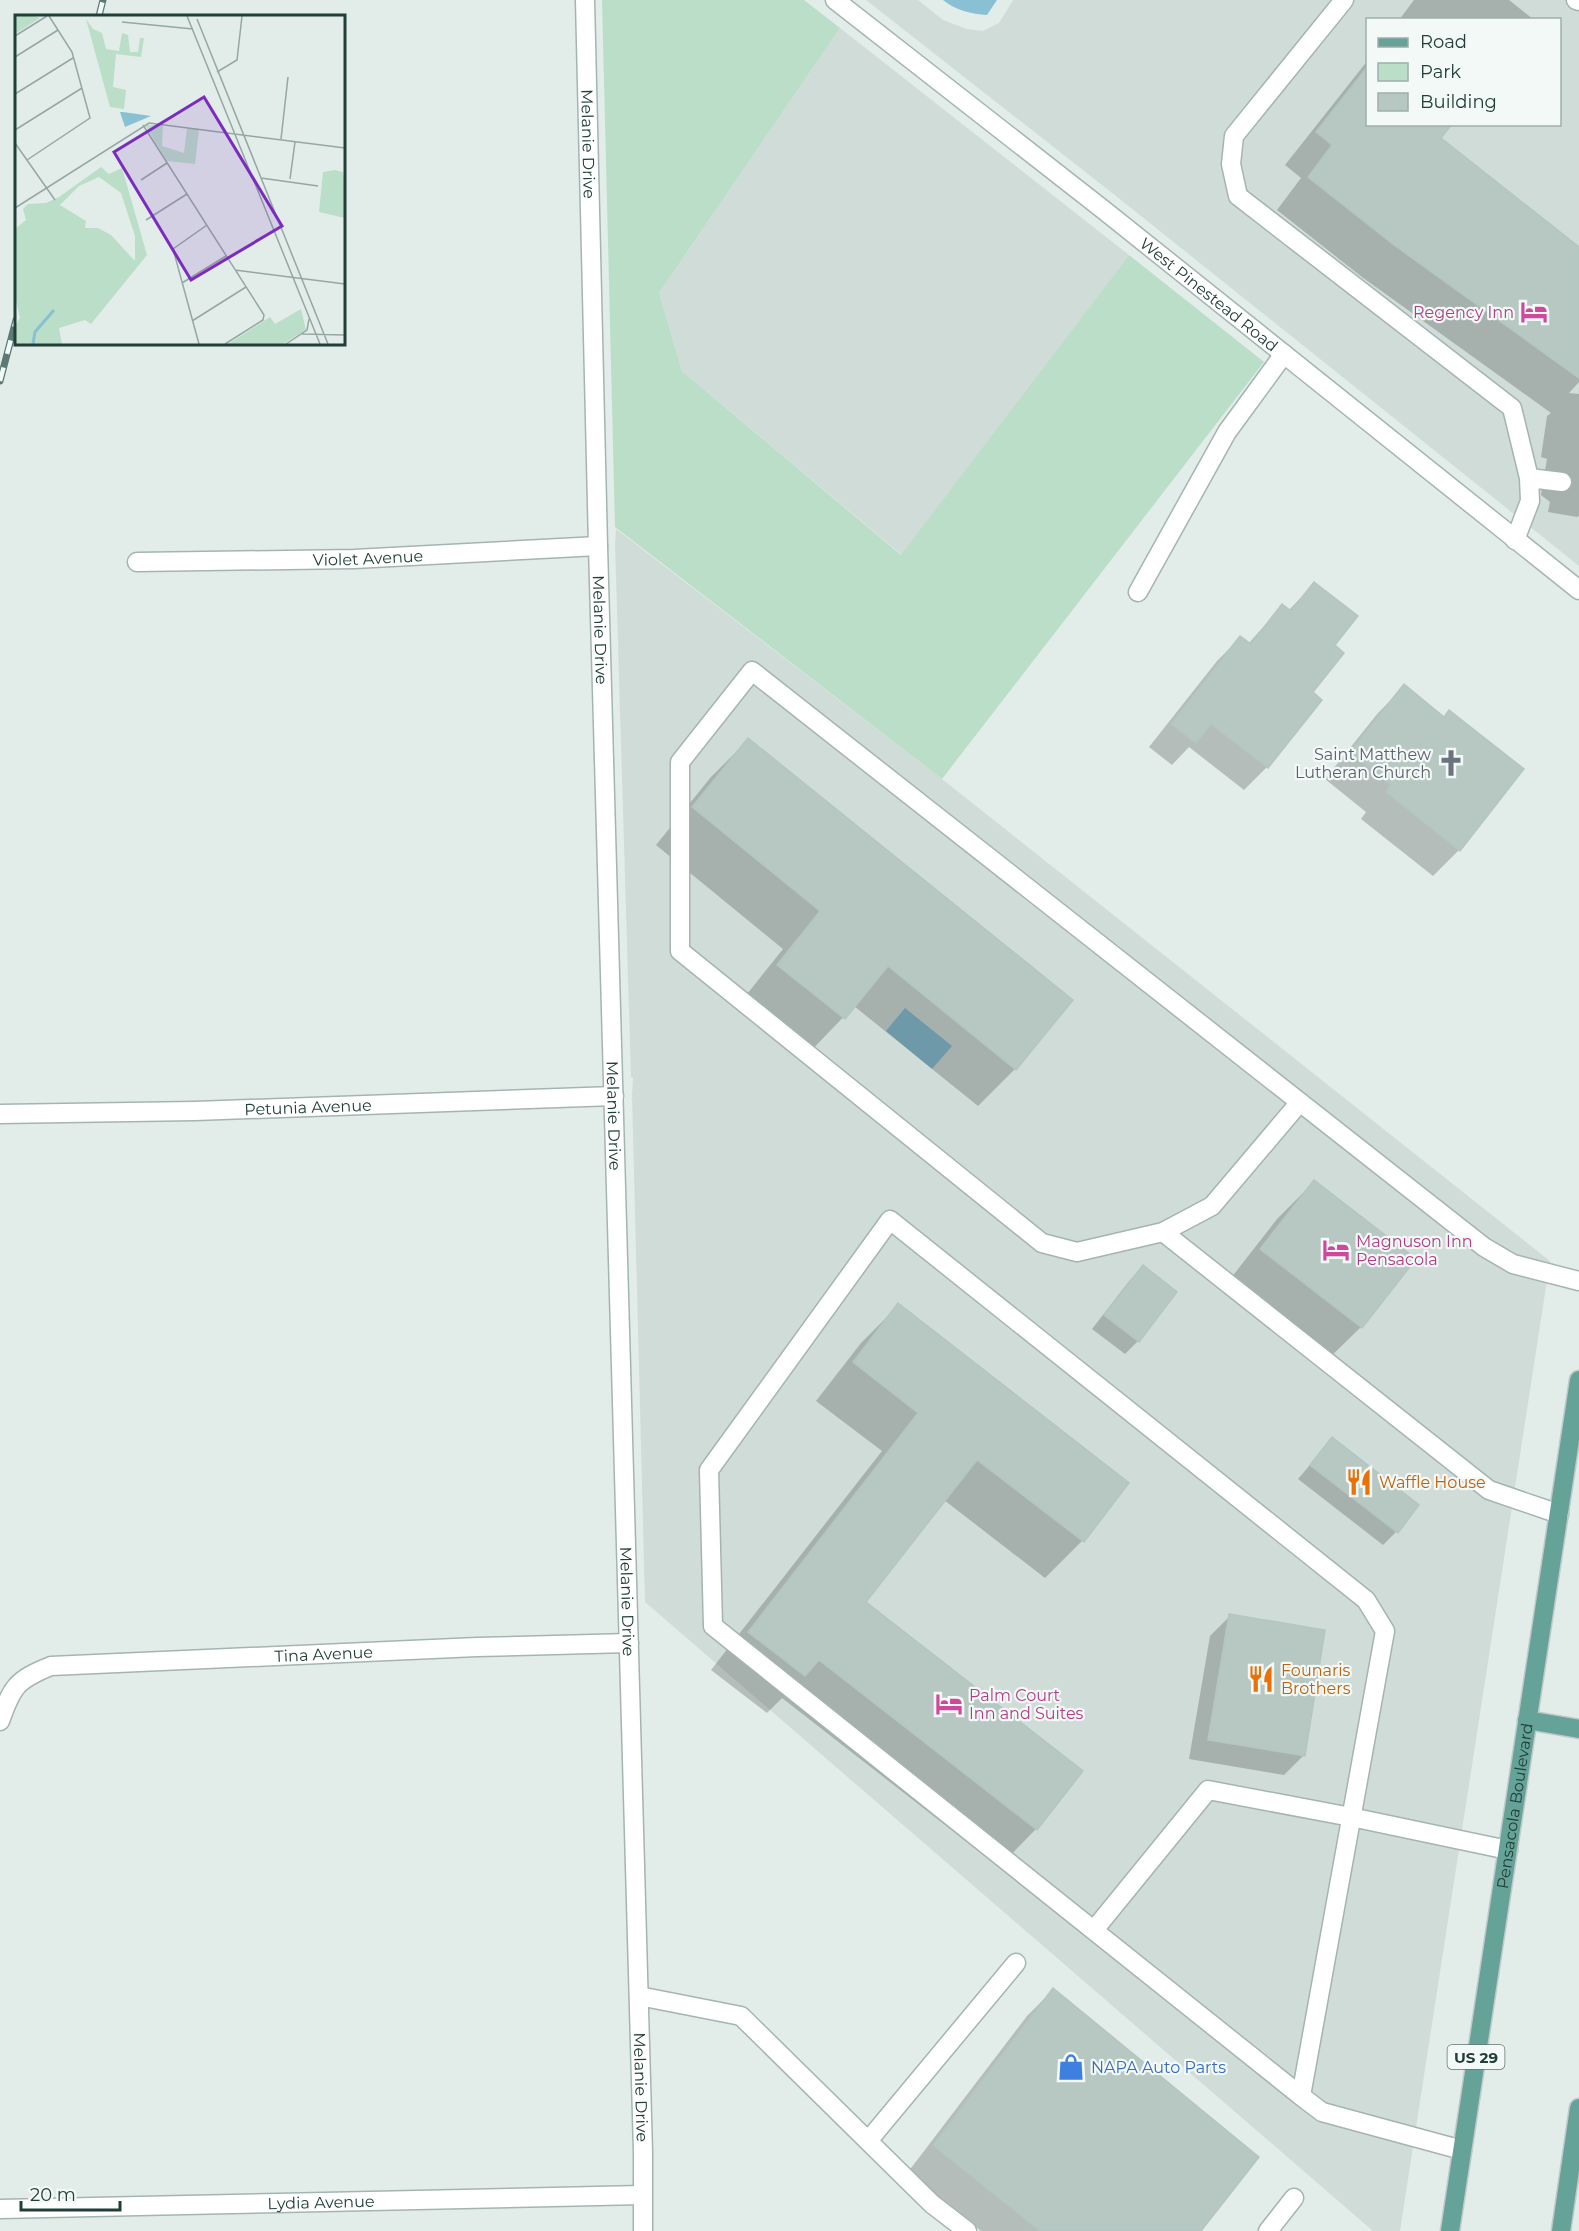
<svg xmlns="http://www.w3.org/2000/svg" width="1579" height="2231" font-family="Montserrat,sans-serif">
<style>
.built{fill:#d0dcd8;fill-rule:evenodd}
.green{fill:#badec8}
.water{fill:#89c0d3}
.shadow{fill:#0003}
.building{fill:#b7c7c2;stroke:#b4c6c1;stroke-width:1.5}
.lines{fill:none;stroke-linecap:round;stroke-linejoin:round}
.lane-casing{stroke:#a4b5b1;stroke-width:21}
.street-casing{stroke:#a4b5b1;stroke-width:21}
.primary-casing{stroke:#c1c9c8;stroke-width:21}
.lane{stroke:#fff;stroke-width:18}
.street{stroke:#fff;stroke-width:18}
.primary{stroke:#65a399;stroke-width:18}
.rail-casing{stroke:#5c7a75;stroke-width:7}
.rail{stroke:#f3f9f6;stroke-width:4.5;stroke-dasharray:14;stroke-linecap:butt}
.labels{text-anchor:middle;dominant-baseline:central;stroke-width:4.5;stroke-linejoin:round;paint-order:stroke}
.shield{fill:#f3f9f6;stroke:#607672;stroke-width:1.5}
.shield-label{font-size:15px;font-weight:bold;fill:#213e39}
.street-label{font-size:16px;fill:#213e39;stroke:#f3f9f6}
.hotel-label{font-size:16px;fill:#b23c85;stroke:#f3f9f6;text-anchor:start}
.worship-label{font-size:16px;fill:#5b616d;stroke:#f3f9f6;text-anchor:end}
.food-label{font-size:16px;fill:#c56008;stroke:#f3f9f6;text-anchor:start}
.shop-label{font-size:16px;fill:#366cbe;stroke:#f3f9f6;text-anchor:start}
.inset-river{fill:none;stroke:#89c0d3;stroke-width:3}
.inset-road{fill:none;stroke:#95a7a3;stroke-width:1.5}
.view{fill:#7b2cbf;fill-opacity:0.15;stroke:#7b2cbf;stroke-width:3}
.inset-edge{fill:none;stroke:#213e39;stroke-width:3}
</style>
<rect width="100%" height="100%" fill="#e2ede9"/>
<path class="built" d="M 866,0 L 918,0 L 943,20 L 967,29 L 983,31 L 999,23 L 1013,0 L 1579,0 L 1579,566 L 1116,196 ZM 1368,20 L 1560,20 L 1560,124 L 1368,124 Z
M 840,28 L 1129,255 L 902,555 L 682,371 L 659,293 Z
M 616,529 L 942,779 L 1550,1261 L 1400,2231 L 1373,2231 L 645,1602 L 632,1095 L 633,1078 L 631,1077 L 615,544 Z"/>
<path class="green" d="M 602,0 L 804,0 L 840,28 L 659,293 L 682,371 L 901,555 L 1129,255 L 1264,362 L 942,779 L 615,527 Z"/>
<path class="water" d="M 943,0 L 997,0 L 987,15 C 972,14 955,10 943,0 Z
M 905,1008 L 952,1046 L 932,1069 L 886,1031 Z"/>
<path class="shadow" d="M 1414,0 L 1509,0 L 1533,19 L 1399,20 Z
M 1368,60 L 1368,124 L 1439,138 L 1579,249 L 1579,382 L 1569,393 L 1579,394 L 1579,516 L 1577,517 L 1548,512 L 1550,502 L 1541,495 L 1547,459 L 1541,457 L 1547,416 L 1551,413 L 1362,277 L 1277,210 L 1301,178 L 1285,165 Z
M 1314,584 L 1311,693 L 1320,700 L 1267,767 L 1244,790 L 1189,747 L 1172,765 L 1149,747 L 1217,661 L 1240,638 L 1248,644 L 1282,606 L 1288,611 Z
M 1404,687 L 1459,850 L 1433,876 L 1361,819 L 1366,812 L 1325,779 L 1378,713 Z
M 748,740 L 1015,1069 L 978,1106 L 854,1006 L 806,1056 L 740,1003 L 783,949 L 656,845 L 711,777 Z
M 1314,1182 L 1414,1259 L 1361,1327 L 1323,1364 L 1224,1287 L 1277,1219 Z
M 1143,1267 L 1138,1341 L 1125,1354 L 1092,1329 L 1130,1280 Z
M 899,1305 L 1127,1483 L 1082,1541 L 1045,1578 L 944,1500 L 864,1602 L 1081,1772 L 1036,1829 L 999,1867 L 782,1698 L 767,1713 L 711,1670 L 882,1451 L 816,1401 L 861,1343 Z
M 1332,1439 L 1396,1532 L 1383,1545 L 1298,1479 Z
M 1230,1616 L 1304,1755 L 1284,1775 L 1189,1759 L 1210,1636 Z
M 1053,1990 L 1200,2231 L 981,2231 L 908,2172 L 1027,2016 Z"/>
<path class="building" d="M 1368,66 L 1368,124 L 1452,124 L 1441,138 L 1579,247 L 1579,378 L 1394,245 L 1308,177 L 1332,145 L 1316,132 Z
M 1314,582 L 1358,616 L 1335,645 L 1344,653 L 1313,692 L 1322,700 L 1268,768 L 1211,724 L 1196,743 L 1171,724 L 1240,636 L 1251,644 L 1282,604 L 1291,611 Z
M 1404,684 L 1444,717 L 1449,710 L 1524,769 L 1460,851 L 1386,792 L 1391,785 L 1350,752 Z
M 748,738 L 1073,1000 L 1016,1070 L 888,966 L 845,1019 L 777,965 L 820,911 L 692,807 Z
M 1314,1180 L 1416,1259 L 1362,1328 L 1260,1249 Z
M 1143,1265 L 1177,1292 L 1139,1342 L 1104,1315 Z
M 898,1303 L 1129,1483 L 1084,1542 L 977,1460 L 866,1602 L 1083,1771 L 1037,1830 L 819,1660 L 805,1676 L 748,1632 L 918,1413 L 853,1362 Z
M 1332,1437 L 1419,1505 L 1398,1533 L 1310,1465 Z
M 1229,1614 L 1325,1630 L 1305,1756 L 1208,1740 Z
M 1053,1988 L 1259,2157 L 1201,2231 L 1040,2231 L 933,2145 Z"/>
<g class="lines">
<defs>
<path id="lane" d="M 1344,0 L 1234,136 L 1231,164 L 1238,196 L 1512,408 L 1529,478 L 1530,501 L 1515,540
M 1576,0 L 1579,1
M 1529,478 L 1562,482
M 1138,592 L 1227,432 L 1284,354
M 1300,1102 L 1212,1206 L 1163,1232 L 1077,1252 L 1042,1243 L 680,951 L 680,762 L 752,671 L 1484,1247 L 1513,1264 L 1579,1281
M 1163,1232 L 1489,1490 L 1559,1514
M 1094,1930 L 1208,1790 L 1351,1817 L 1508,1850
M 639,1996 L 741,2016 L 932,2204 L 967,2231
M 1301,2096 L 1385,1631 L 1366,1600 L 890,1220 L 709,1470 L 713,1626 L 1301,2096 L 1322,2112 L 1462,2150
M 868,2141 L 1016,1963
M 1268,2231 L 1294,2198"/>
<g id="street">
<path id="s1" d="M 585,0 L 598,546 L 643,2152 L 643,2231"/>
<path id="s2" d="M 835,0 L 1105,211 L 1579,590"/>
<path id="s3" d="M 137,562 L 354,559 L 598,546"/>
<path id="s4" d="M 0,1114 L 195,1111 L 614,1096"/>
<path id="s5" d="M 0,1721 C 12,1687 16,1680 51,1666 L 477,1647 L 629,1643"/>
<path id="s6" d="M 0,2209 L 642,2195"/>
</g>
<g id="primary">
<path d="M 1527,1720 L 1579,1729"/>
<path id="s7" d="M 1450,2231 L 1579,1380"/>
<path d="M 1561,2231 L 1579,2108"/>
</g>
</defs>
<use href="#lane" class="lane-casing"/>
<use href="#street" class="street-casing"/>
<use href="#primary" class="primary-casing"/>
<use href="#lane" class="lane"/>
<use href="#street" class="street"/>
<use href="#primary" class="primary"/>
<defs>
<path id="rail" d="M 99,16 L 103,0
M 0,381 L 16,320"/>
</defs>
<use href="#rail" class="rail-casing"/>
<use href="#rail" class="rail"/>
</g>
<defs>
<symbol id="hotel-bare" viewBox="-9 -9 18 18"><path d="M-6-4.5h1.5V1H6V5H4.5V3h-9V5H-6ZM-4 0a1.8 1.8 0 1 1 3.6 0ZM.5 0V-2.5h3Q6-2.5 6 0Z" fill="#d1479c" stroke="#f3f9f6" stroke-width="2.5" paint-order="stroke"/></symbol>
<symbol id="church-bare" viewBox="-9 -9 18 18"><path d="M-1.2-6h2.4v3.5h3.3v2.4h-3.3V6h-2.4V-.1h-3.3v-2.4h3.3Z" fill="#6b7280" stroke="#f3f9f6" stroke-width="2.5" paint-order="stroke"/></symbol>
<symbol id="restaurant-bare" viewBox="-9 -9 18 18"><path d="M-5-6h1v4h1v-4h1v4h1v-4h1v5L-1.5 .5V6h-2V.5L-5-1ZM5-6V6H3V1.5H1.5Q1.5-4 5-6Z" fill="#e8710a" stroke="#f3f9f6" stroke-width="2.5" paint-order="stroke"/></symbol>
<symbol id="shop-bare" viewBox="-9 -9 18 18"><path d="M-5-2.5h2.3a2.7 3.5 0 0 1 5.4 0H5L5.5 6h-11ZM-1.5-2.5h3a1.5 2.3 0 0 0-3 0Z" fill="#3f7fe0" stroke="#f3f9f6" stroke-width="2.5" paint-order="stroke"/></symbol>
</defs>
<g fill-rule="evenodd">
<use href="#hotel-bare" x="1515" y="293" width="38" height="38"/>
<use href="#church-bare" x="1432" y="744" width="38" height="38"/>
<use href="#hotel-bare" x="1317" y="1231" width="38" height="38"/>
<use href="#restaurant-bare" x="1340" y="1463" width="38" height="38"/>
<use href="#restaurant-bare" x="1242" y="1660" width="38" height="38"/>
<use href="#hotel-bare" x="930" y="1685" width="38" height="38"/>
<use href="#shop-bare" x="1052" y="2048" width="38" height="38"/>
</g>
<g class="labels">
<rect class="shield" x="1447.5" y="2045" width="57" height="24" rx="4.5"/>
<g class="shield-label">
<text x="1476" y="2057">US 29</text>
</g>
<g class="street-label">
<text stroke="none"><textPath href="#s1" startOffset="144">Melanie Drive</textPath></text>
<text stroke="none"><textPath href="#s2" startOffset="476">West Pinestead Road</textPath></text>
<text stroke="none"><textPath href="#s3" startOffset="231">Violet Avenue</textPath></text>
<text stroke="none"><textPath href="#s1" startOffset="630">Melanie Drive</textPath></text>
<text stroke="none"><textPath href="#s4" startOffset="308">Petunia Avenue</textPath></text>
<text stroke="none"><textPath href="#s1" startOffset="1116">Melanie Drive</textPath></text>
<text stroke="none"><textPath href="#s1" startOffset="1602">Melanie Drive</textPath></text>
<text stroke="none"><textPath href="#s5" startOffset="352">Tina Avenue</textPath></text>
<text stroke="none"><textPath href="#s7" startOffset="430">Pensacola Boulevard</textPath></text>
<text stroke="none"><textPath href="#s1" startOffset="2088">Melanie Drive</textPath></text>
<text stroke="none"><textPath href="#s6" startOffset="321">Lydia Avenue</textPath></text>
</g>
<g class="hotel-label">
<text x="1514" y="312" text-anchor="end">Regency Inn</text>
<text x="1356" y="1241">Magnuson Inn<tspan x="1356" dy="18">Pensacola</tspan></text>
<text x="969" y="1695">Palm Court<tspan x="969" dy="18">Inn and Suites</tspan></text>
</g>
<g class="worship-label">
<text x="1431" y="754">Saint Matthew<tspan x="1431" dy="18">Lutheran Church</tspan></text>
</g>
<g class="food-label">
<text x="1379" y="1482">Waffle House</text>
<text x="1281" y="1670">Founaris<tspan x="1281" dy="18">Brothers</tspan></text>
</g>
<g class="shop-label">
<text x="1091" y="2067">NAPA Auto Parts</text>
</g>
</g>
<g transform="translate(15 15)">
<rect width="330" height="330" fill="#e2ede9"/>
<path d="M 0,1 L 19,1 L 25,3 L 0,19 ZM 71,4 L 78,14 L 87,18 L 91,34 L 104,36 L 107,18 L 113,20 L 115,37 L 123,37 L 125,23 L 129,23 L 126,42 L 101,39 L 98,72 L 111,75 L 109,94 L 95,92 ZM 130,110 L 148,110 L 147,131 L 169,138 L 172,113 L 184,114 L 180,149 L 152,146 ZM 86,152 L 94,159 L 107,153 L 132,240 L 76,309 L 70,305 L 44,313 L 47,329 L 0,329 L 0,311 L 5,303 L 0,281 L 0,214 L 11,205 L 8,194 L 13,189 L 31,188 L 44,182 ZM 84,162 L 106,178 L 120,221 L 120,246 L 96,220 L 83,213 L 70,213 L 71,206 L 45,190 L 64,171 ZM 320,155 L 328,157 L 329,164 L 330,203 L 304,197 L 308,157 ZM 286,294 L 291,315 L 268,329 L 213,329 L 255,302 L 260,309 Z" fill="#badec8" fill-rule="evenodd"/>
<path d="M 105,97 L 108,97 L 136,101 L 110,112 Z" fill="#89c0d3"/>
<path class="inset-river" d="M 18,329 L 20,317 L 39,295"/>
<path class="inset-road" d="M 172,1 L 305,329M 182,4 L 313,329M 107,7 L 178,14M 0,21 L 32,1M 0,42 L 43,15M 202,57 L 222,45 L 227,1M 0,79 L 58,43M 128,110 L 249,300 L 248,305 L 210,329M 0,115 L 67,73M 266,124 L 273,62M 0,128 L 40,185M 12,145 L 75,103 L 57,37 L 34,1M 246,163 L 303,171M 275,164 L 280,127M 126,165 L 152,148M 0,193 L 134,108 L 330,133M 131,205 L 172,179M 220,255 L 330,269M 167,268 L 211,241M 177,306 L 231,272M 287,319 L 330,320M 184,329 L 158,234 L 192,210M 271,329 L 292,315 L 294,304"/>
<path class="view" d="M 189,82 L 267,211 L 176,265 L 99,137 Z"/>
<rect width="330" height="330" class="inset-edge"/>
</g>
<rect x="1366" y="18" width="195" height="108" fill="#f3f9f6" stroke="#9faeaa" stroke-width="1.5"/>
<rect x="1378" y="38" width="30" height="9" fill="#65a399" stroke="#9faeaa" stroke-width="1.5"/>
<text x="1420" y="48" font-size="18" fill="#213e39">Road</text>
<rect x="1378" y="63" width="30" height="18" fill="#badec8" stroke="#9faeaa" stroke-width="1.5"/>
<text x="1420" y="78" font-size="18" fill="#213e39">Park</text>
<rect x="1378" y="93" width="30" height="18" fill="#b7c7c2" stroke="#9faeaa" stroke-width="1.5"/>
<text x="1420" y="108" font-size="18" fill="#213e39">Building</text>
<path d="M21 2201v9h99v-9" fill="none" stroke="#213e39" stroke-width="3"/>
<text x="30" y="2201" font-size="18" fill="#213e39" stroke="#f3f9f6" stroke-width="4.5" paint-order="stroke">20 m</text>
</svg>
